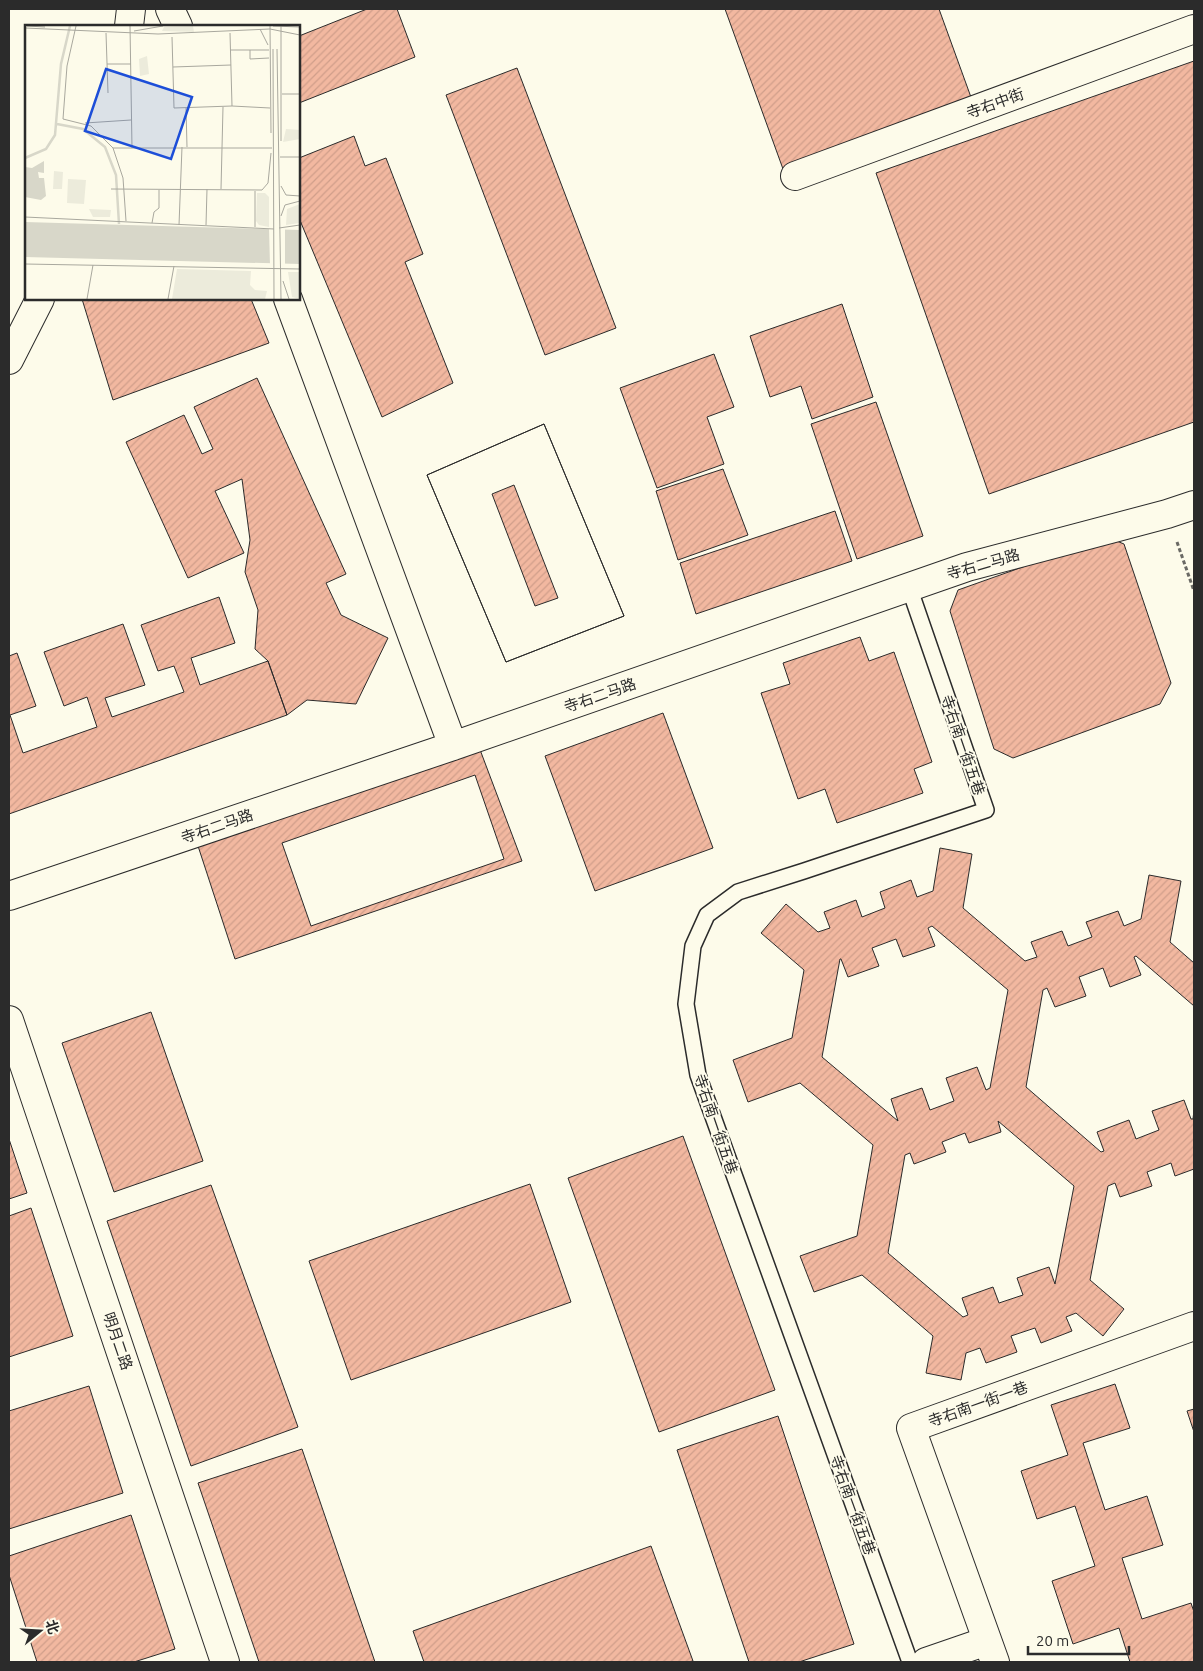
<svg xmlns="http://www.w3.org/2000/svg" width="1203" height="1671" font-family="Ubuntu,'Noto Sans SC',sans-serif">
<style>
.building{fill:url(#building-hatch);stroke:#2b2b2b;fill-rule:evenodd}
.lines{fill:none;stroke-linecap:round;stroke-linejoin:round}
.lane-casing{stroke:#2b2b2b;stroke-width:18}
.street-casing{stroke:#2b2b2b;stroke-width:30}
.secondary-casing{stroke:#2b2b2b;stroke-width:30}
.path{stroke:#6a6964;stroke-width:3;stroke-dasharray:4 2.5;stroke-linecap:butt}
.lane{stroke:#fdfbea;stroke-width:15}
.street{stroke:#fdfbea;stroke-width:28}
.secondary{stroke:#fdfbea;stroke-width:28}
.labels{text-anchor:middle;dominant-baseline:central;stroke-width:4;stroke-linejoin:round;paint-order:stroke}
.street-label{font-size:15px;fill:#2b2b2b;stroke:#fdfbea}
.inset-river{fill:none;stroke:#d8d7c9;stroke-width:2.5}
.inset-road{fill:none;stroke:#a9a89e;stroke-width:1}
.view{fill:#1d4ed8;fill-opacity:0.15;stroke:#1d4ed8;stroke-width:2.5}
.inset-edge{fill:none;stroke:#2b2b2b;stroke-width:2.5}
</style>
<defs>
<pattern id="building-hatch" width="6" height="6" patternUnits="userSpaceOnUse" patternTransform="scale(1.25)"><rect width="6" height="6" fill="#f2b8a0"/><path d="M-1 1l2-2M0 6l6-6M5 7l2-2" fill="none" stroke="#d09e8a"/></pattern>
</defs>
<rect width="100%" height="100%" fill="#fdfbea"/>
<path class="building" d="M 367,9 L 397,9 L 415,57 L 299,103 L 299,36 Z
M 725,9 L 939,9 L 972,100 L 783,169 Z
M 1194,61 L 1194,422 L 989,494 L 876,173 Z
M 517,68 L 616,328 L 545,355 L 446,95 Z
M 354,136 L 365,166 L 386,158 L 423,254 L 405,262 L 453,383 L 382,417 L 299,218 L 299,158 Z
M 82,299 L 251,299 L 269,343 L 113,400 Z
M 842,304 L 873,397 L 812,419 L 801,386 L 770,397 L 750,336 Z
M 714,354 L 734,407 L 707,417 L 724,464 L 657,488 L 620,388 Z
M 257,378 L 346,574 L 326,583 L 341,615 L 388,638 L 356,704 L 307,700 L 287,715 L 268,661 L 255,649 L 258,610 L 245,572 L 250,540 L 242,479 L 215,491 L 244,553 L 188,578 L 126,442 L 184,415 L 202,454 L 213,449 L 194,407 Z
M 876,402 L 923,536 L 857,559 L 811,424 Z
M 544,424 L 624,616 L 506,662 L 427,475 ZM 514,485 L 558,598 L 535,606 L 492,494 Z
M 544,424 L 624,616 L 506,662 L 427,475 Z
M 723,469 L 748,535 L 678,560 L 656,491 Z
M 835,511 L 852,561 L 696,614 L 680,563 Z
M 1107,537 L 1124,544 L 1171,683 L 1160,704 L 1013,758 L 994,749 L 950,611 L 958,590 Z
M 219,597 L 235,643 L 191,658 L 200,685 L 268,661 L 287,715 L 9,814 L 9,656 L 17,653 L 36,706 L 10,715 L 23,753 L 97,727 L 87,697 L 64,706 L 44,652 L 123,624 L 145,685 L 105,698 L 112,717 L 184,692 L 174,666 L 158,671 L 141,625 Z
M 860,637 L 869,661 L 894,652 L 932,762 L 914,769 L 923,793 L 837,823 L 825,789 L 798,799 L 761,693 L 790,684 L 783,663 Z
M 663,713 L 713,848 L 595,891 L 545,756 Z
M 479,747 L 522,861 L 235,959 L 198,846 Z
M 475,775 L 504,859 L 311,926 L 282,843 Z
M 940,848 L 972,854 L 963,908 L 1025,961 L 1037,957 L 1031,942 L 1062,931 L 1068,946 L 1092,937 L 1086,922 L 1118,911 L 1124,926 L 1141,919 L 1149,875 L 1181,881 L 1170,942 L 1194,963 L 1194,1006 L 1136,956 L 1134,957 L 1141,975 L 1110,987 L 1103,968 L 1079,977 L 1086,996 L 1055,1007 L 1047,988 L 1043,990 L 1026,1087 L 1101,1152 L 1104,1151 L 1097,1132 L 1129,1120 L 1136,1139 L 1159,1130 L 1152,1111 L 1184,1100 L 1191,1119 L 1193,1119 L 1194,1110 L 1194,1169 L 1175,1176 L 1171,1163 L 1147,1172 L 1152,1186 L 1120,1197 L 1115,1183 L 1108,1186 L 1090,1280 L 1124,1309 L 1103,1336 L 1076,1313 L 1066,1317 L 1072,1331 L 1041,1343 L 1035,1328 L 1011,1336 L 1017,1352 L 986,1363 L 980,1348 L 966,1353 L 961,1380 L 926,1373 L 933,1336 L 862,1275 L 814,1292 L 800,1256 L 857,1236 L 873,1145 L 800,1083 L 748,1102 L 733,1060 L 792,1038 L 804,970 L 761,933 L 786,904 L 818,932 L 830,928 L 824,912 L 856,900 L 862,917 L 885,908 L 880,892 L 911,880 L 917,897 L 933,891 ZM 932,926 L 1008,990 L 990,1088 L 986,1090 L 977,1067 L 946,1078 L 954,1101 L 930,1110 L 922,1088 L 891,1099 L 898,1121 L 822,1057 L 840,959 L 841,959 L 848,977 L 879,966 L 872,948 L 896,939 L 903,957 L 935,946 L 928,928 ZM 998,1121 L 1074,1186 L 1055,1284 L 1049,1267 L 1017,1278 L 1023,1295 L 999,1303 L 993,1287 L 962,1298 L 968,1315 L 963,1317 L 888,1253 L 905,1155 L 910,1153 L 914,1164 L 946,1152 L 942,1142 L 965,1133 L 969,1143 L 1001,1132 Z
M 151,1012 L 203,1161 L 114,1192 L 62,1043 Z
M 683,1136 L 775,1390 L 659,1432 L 568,1178 Z
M 9,1139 L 27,1193 L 9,1199 Z
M 530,1184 L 571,1302 L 351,1380 L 309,1261 Z
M 211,1185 L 298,1427 L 191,1466 L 107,1221 Z
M 31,1208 L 73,1336 L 9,1357 L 9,1216 Z
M 1115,1384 L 1130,1428 L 1083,1443 L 1105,1510 L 1147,1496 L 1163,1545 L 1122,1558 L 1142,1619 L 1191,1603 L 1194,1612 L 1194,1662 L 1130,1662 L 1119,1628 L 1073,1644 L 1052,1581 L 1095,1566 L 1075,1506 L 1037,1519 L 1021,1471 L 1068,1455 L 1051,1405 Z
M 89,1386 L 123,1493 L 9,1529 L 9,1411 Z
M 1194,1409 L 1194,1432 L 1187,1411 Z
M 778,1416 L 854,1644 L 799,1662 L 749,1662 L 677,1450 Z
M 302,1449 L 375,1662 L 259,1662 L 198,1483 Z
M 131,1515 L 175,1649 L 134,1662 L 37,1662 L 9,1575 L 9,1556 Z
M 651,1546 L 693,1661 L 688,1662 L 424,1662 L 413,1631 Z"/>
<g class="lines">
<defs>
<path id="lane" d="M 909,587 L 986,810 L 804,871 L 738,892 L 707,915 L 693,946 L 686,1004 L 698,1075 L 910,1662"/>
<path id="street" d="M 170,9 L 178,26
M 795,176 L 1194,29
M 288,299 L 453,746
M 9,896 L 453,746 L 967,567 L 1167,514 L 1194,505
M 926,1662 L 987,1641
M 995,1662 L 911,1428 L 1194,1326"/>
<path id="secondary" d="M 129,26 L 131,9
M 9,360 L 40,299
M 9,1020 L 225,1662"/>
</defs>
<use href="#lane" class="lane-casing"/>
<use href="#street" class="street-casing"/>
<use href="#secondary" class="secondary-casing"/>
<path class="path" d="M 1177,542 L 1194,591"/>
<use href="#lane" class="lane"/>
<use href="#street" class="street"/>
<use href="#secondary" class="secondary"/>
</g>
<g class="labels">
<g class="street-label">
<text transform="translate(995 103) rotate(-20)">寺右中街</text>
<text transform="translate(983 564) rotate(-16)">寺右二马路</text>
<text transform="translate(600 695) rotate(-19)">寺右二马路</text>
<text transform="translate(963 745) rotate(71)">寺右南一街五巷</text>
<text transform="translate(217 826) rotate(-19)">寺右二马路</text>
<text transform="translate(716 1124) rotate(71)">寺右南一街五巷</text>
<text transform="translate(118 1341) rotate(71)">明月二路</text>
<text transform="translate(978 1404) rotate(-20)">寺右南一街一巷</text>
<text transform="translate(853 1505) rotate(70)">寺右南一街五巷</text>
</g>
</g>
<g transform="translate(25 25)">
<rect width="275" height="275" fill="#fdfbea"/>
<path d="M 168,1 L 169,7 L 137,6 L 139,2 ZM 122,31 L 124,49 L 115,51 L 114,34 ZM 29,146 L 38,147 L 37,164 L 28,164 ZM 43,154 L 61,155 L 59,179 L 42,178 ZM 275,179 L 275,198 L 261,200 L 262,184 ZM 64,184 L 86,185 L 85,192 L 68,192 Z" fill="#ecebdb"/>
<path d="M 261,104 L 275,105 L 275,114 L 258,117 ZM 232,168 L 240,168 L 244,172 L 244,202 L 234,200 L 231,196 ZM 152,244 L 226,246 L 225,260 L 230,265 L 242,266 L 240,274 L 147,274 ZM 263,247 L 275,247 L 275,274 L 267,272 Z" fill="#ecebdb"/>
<path d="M 19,136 L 19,148 L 13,147 L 14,153 L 19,153 L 21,171 L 16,175 L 0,172 L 0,142 L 7,143 ZM 0,197 L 275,205 L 275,239 L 0,232 Z" fill="#d8d7c9"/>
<path d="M 244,203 L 260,203 L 260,241 L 245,240 Z" fill="#fdfbea"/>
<path class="inset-river" d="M 32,99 L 58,104 L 80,122 L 91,150 L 94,199M 0,133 L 21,124 L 30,110 L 36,39 L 45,1"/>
<path class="inset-road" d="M 2,1 L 20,2M 51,1 L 42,41 L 38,94 L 66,101 L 88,123 L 98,153 L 101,196M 105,1 L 107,123M 245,1 L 246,108M 248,1 L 275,2M 256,1 L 256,116M 0,3 L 133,9 L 245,4 L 275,10M 235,4 L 243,20M 109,6 L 138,1M 81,8 L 83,68M 205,8 L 207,81 L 245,83M 147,12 L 149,83 L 207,81M 248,24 L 249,274M 252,24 L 256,274M 206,25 L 244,25M 225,25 L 225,34 L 244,33M 82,39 L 106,39M 148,42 L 206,40M 257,69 L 275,69M 161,83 L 162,122M 60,98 L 106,95M 88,123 L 247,123M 255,132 L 275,132M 256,161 L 261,170 L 275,171M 86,164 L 237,165 L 243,158 L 246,128M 196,164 L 198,82M 256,191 L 260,180 L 275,176M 0,192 L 249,204M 127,198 L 129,187 L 134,183 L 134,165M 154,200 L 157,122M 181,200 L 182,164M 230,202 L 230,166M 254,203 L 275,200M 0,239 L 275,244M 258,256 L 264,274M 62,274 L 68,240M 143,274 L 149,241"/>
<path class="view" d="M 81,44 L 167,72 L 146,134 L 60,106 Z"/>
<rect width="275" height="275" class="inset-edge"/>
</g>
<rect width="1203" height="1671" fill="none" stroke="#2b2b2b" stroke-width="20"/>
<g transform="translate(40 1631) rotate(72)" stroke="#fdfbea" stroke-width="4" paint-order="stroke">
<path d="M0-4L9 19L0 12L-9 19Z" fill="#2b2b2b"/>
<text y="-8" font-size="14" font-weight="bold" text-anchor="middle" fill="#2b2b2b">北</text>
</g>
<path d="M1028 1646v8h101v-8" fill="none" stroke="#2b2b2b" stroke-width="2.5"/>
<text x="1036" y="1646" font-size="15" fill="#2b2b2b" stroke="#fdfbea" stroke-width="4" paint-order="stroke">20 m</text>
</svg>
